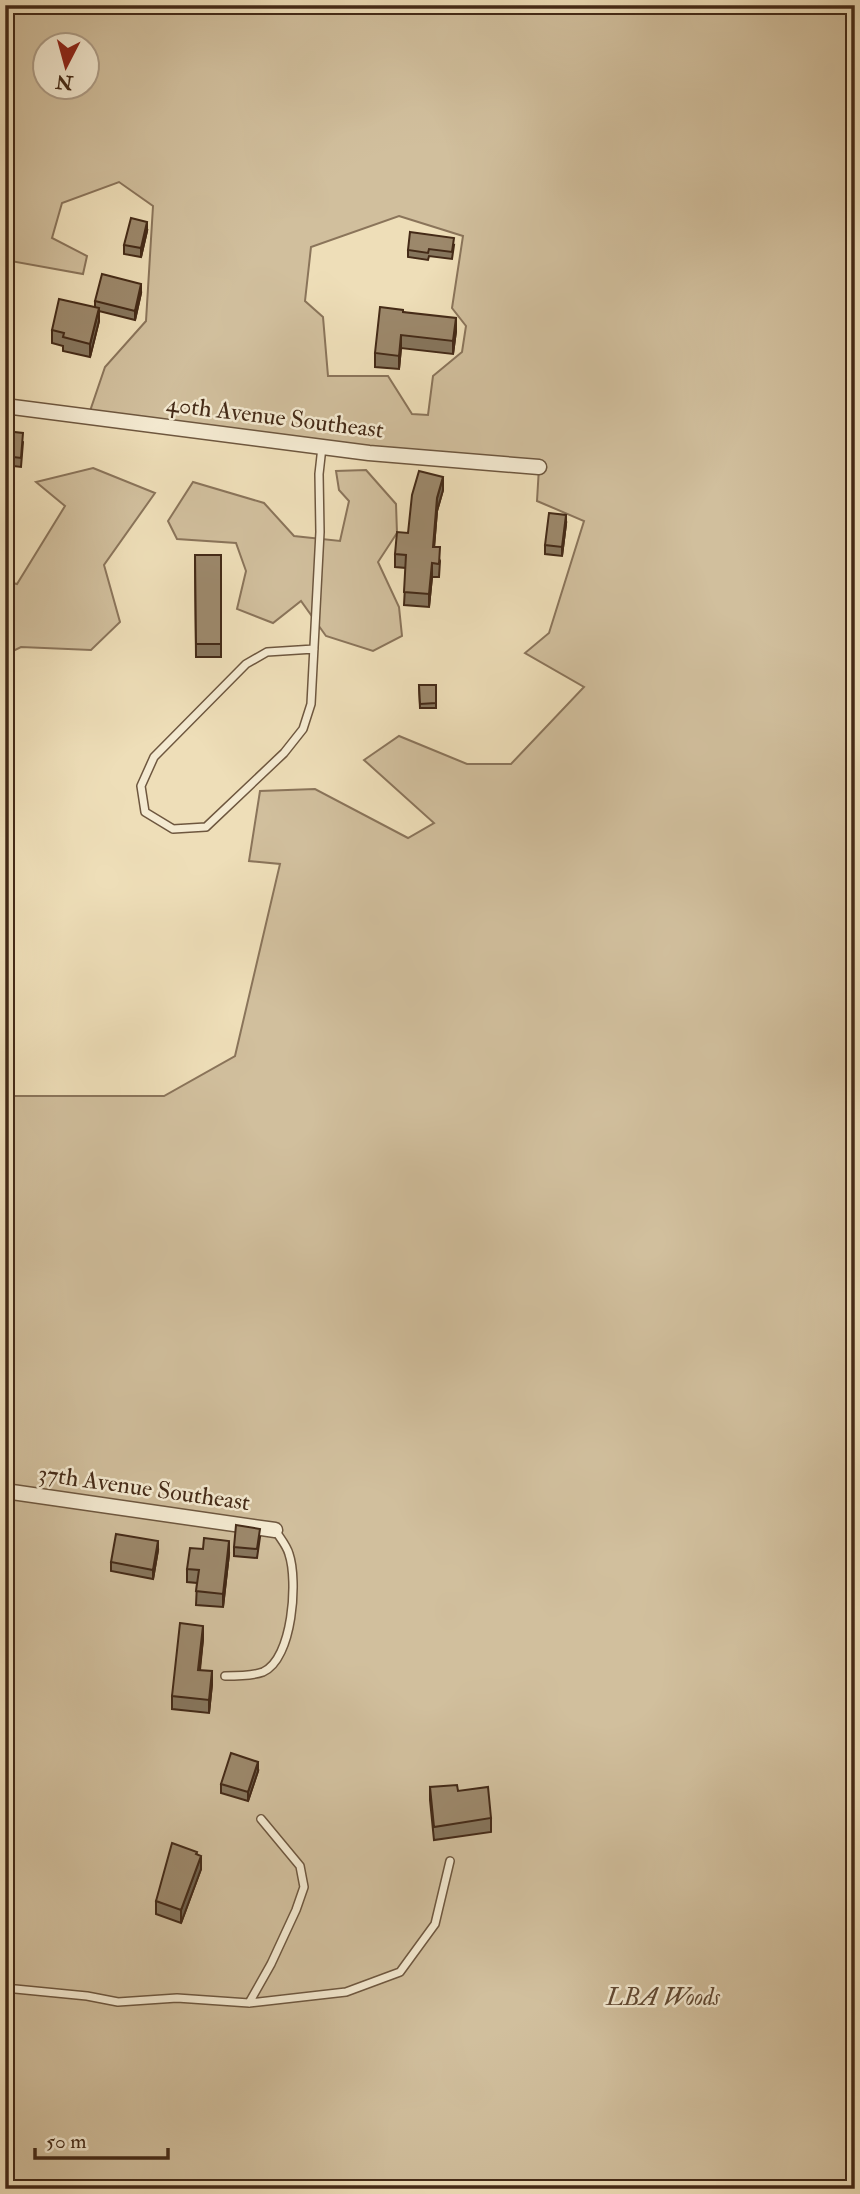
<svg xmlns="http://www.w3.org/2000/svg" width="860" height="2194" font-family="'IM FELL Double Pica',serif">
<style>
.green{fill:#d1bf9d;stroke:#8a745a;stroke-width:2;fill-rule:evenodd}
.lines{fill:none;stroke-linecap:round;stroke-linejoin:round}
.lane-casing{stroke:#6e573f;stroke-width:10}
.street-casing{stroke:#6e573f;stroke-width:17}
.lane{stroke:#f4ead1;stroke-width:7}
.street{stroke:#f4ead1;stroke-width:14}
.wall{fill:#86755c;stroke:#442a17;stroke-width:2}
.shaded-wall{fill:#6d5f4b;stroke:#442a17;stroke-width:2}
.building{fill:#9c886b;stroke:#442a17;stroke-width:2}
.labels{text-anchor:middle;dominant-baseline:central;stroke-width:5;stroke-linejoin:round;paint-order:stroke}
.street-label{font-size:24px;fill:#442a17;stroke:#f4ead1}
.park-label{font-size:24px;font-style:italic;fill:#604832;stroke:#f4ead1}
</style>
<rect width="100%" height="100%" fill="#eedeb8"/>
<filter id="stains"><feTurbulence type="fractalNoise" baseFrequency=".00286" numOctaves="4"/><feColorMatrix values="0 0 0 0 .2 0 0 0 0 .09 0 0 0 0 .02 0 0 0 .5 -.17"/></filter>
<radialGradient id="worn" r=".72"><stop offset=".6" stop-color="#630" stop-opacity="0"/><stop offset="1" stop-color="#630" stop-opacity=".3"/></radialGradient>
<path class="green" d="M 5,5 L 855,5 L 855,2189 L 5,2189 L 5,1189 L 8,1173 L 5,1173 L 5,1096 L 164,1096 L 235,1056 L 280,864 L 249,861 L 260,791 L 315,789 L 408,838 L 434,823 L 364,760 L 399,736 L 467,764 L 511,764 L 584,687 L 525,653 L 549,633 L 584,521 L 537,501 L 539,467 L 88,417 L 105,367 L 146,321 L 153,206 L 119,182 L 62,203 L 52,238 L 87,256 L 83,274 L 5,260 ZM 46,46 L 88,46 L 88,88 L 46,88 ZM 399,216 L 463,236 L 452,308 L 466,326 L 462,352 L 433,376 L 428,415 L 412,414 L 388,376 L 328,376 L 323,317 L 305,301 L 311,247 Z
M 93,468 L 155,493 L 104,565 L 120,622 L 91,650 L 21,647 L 5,655 L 5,581 L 17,584 L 65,506 L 36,482 Z
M 366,470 L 396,504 L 397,533 L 378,562 L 399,607 L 402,636 L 373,651 L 326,636 L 301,601 L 273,623 L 237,609 L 246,571 L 236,543 L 177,539 L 168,521 L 193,482 L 264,503 L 294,536 L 340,541 L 349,501 L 339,490 L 336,471 Z"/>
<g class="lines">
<defs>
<path id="lane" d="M 314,649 L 267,652 L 246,664 L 154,757 L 141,786 L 145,812 L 173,829 L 206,827 L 284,753 L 303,729 L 311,704 L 320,532 L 319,474 L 322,447
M 225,1676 C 237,1676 252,1676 263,1672 C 293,1659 298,1580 289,1554 C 287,1546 280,1538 275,1530
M 5,1988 L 87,1996 L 118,2002 L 177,1998 L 249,2003 L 346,1992 L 400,1972 L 435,1924 L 450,1861
M 249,2003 L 271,1964 L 296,1910 L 304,1887 L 300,1866 L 261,1819"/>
<path id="street" d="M 5,406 L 369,453 L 539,467
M 5,1491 L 275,1530"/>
</defs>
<use href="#lane" class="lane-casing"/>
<use href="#street" class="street-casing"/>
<use href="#lane" class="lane"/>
<use href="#street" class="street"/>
</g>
<path class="wall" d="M 147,231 L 141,257 L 124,254 L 124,245 Z
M 454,245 L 452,259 L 429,256 L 428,260 L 408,257 L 408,250 Z
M 141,293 L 135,320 L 99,311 L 99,321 L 90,357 L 63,351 L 63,346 L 52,343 L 52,330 L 95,307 L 95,301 Z
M 403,312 L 456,331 L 453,354 L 401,348 L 399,369 L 375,367 L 375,353 Z
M 5,431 L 23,442 L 21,467 L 5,465 Z
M 443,490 L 437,511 L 434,547 L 440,561 L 439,577 L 432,577 L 429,607 L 404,605 L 406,568 L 395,567 L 395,554 L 408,533 Z
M 566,524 L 562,556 L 545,554 L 545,545 Z
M 195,555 L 221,555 L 221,657 L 196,657 Z
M 419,685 L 436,685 L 436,708 L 420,708 Z
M 260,1537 L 257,1558 L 234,1556 L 234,1547 Z
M 158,1550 L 153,1579 L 111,1571 L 111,1562 Z
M 229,1554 L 223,1607 L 196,1605 L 197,1583 L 187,1582 L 187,1569 Z
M 203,1639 L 200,1670 L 212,1684 L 209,1713 L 172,1709 L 172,1696 Z
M 258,1771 L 248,1801 L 221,1793 L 221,1784 Z
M 430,1787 L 458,1791 L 491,1818 L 491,1832 L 434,1840 L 430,1800 Z
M 197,1855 L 201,1869 L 181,1923 L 156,1914 L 156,1901 Z"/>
<path class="shaded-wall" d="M 147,222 L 147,231 L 141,257 L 141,248 Z
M 141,284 L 141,293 L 135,320 L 135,311 Z
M 99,308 L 99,321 L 90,357 L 90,344 Z
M 456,318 L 456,331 L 453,354 L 453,341 Z
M 401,335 L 401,348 L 399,369 L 399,356 Z
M 443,477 L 443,490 L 437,511 L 433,560 L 437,498 Z
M 566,515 L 566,524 L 562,556 L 562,547 Z
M 432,563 L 432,577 L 429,607 L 429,594 Z
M 158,1541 L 158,1550 L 153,1579 L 153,1570 Z
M 229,1541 L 229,1554 L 223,1607 L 223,1594 Z
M 203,1626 L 203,1639 L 198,1683 L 198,1670 Z
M 212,1671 L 212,1684 L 209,1713 L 209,1700 Z
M 258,1762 L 258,1771 L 248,1801 L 248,1792 Z
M 201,1856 L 201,1869 L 181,1923 L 181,1910 Z"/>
<path class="building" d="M 131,218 L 147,222 L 141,248 L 124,245 Z
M 410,232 L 454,238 L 452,252 L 429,249 L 428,253 L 408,250 Z
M 102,274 L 141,284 L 135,311 L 95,301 Z
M 59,299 L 99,308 L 90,344 L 63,337 L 64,333 L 52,330 Z
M 380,307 L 403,310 L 403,312 L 456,318 L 453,341 L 401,335 L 399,356 L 375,353 Z
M 5,431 L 23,433 L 21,458 L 5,456 Z
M 419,471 L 443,477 L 437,498 L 433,547 L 440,547 L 439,564 L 432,563 L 429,594 L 404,592 L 406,555 L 395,554 L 397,532 L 408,533 L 412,495 Z
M 549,513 L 566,515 L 562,547 L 545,545 Z
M 195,555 L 221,555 L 221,644 L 196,644 Z
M 419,685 L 436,685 L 436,703 L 420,704 Z
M 236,1525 L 260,1529 L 257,1549 L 234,1547 Z
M 116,1534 L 158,1541 L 153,1570 L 111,1562 Z
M 204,1538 L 229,1541 L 223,1594 L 196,1591 L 199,1570 L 187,1569 L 190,1548 L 203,1549 Z
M 180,1623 L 203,1626 L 198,1670 L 212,1671 L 209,1700 L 172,1696 Z
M 231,1753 L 258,1762 L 248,1792 L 221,1784 Z
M 457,1785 L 458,1791 L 488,1787 L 491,1818 L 434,1827 L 430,1787 Z
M 172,1843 L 197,1852 L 196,1854 L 201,1856 L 181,1910 L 156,1901 Z"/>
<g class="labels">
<g class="street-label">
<text transform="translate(275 417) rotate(7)">40th Avenue Southeast</text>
<text transform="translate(144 1488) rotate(8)">37th Avenue Southeast</text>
</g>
<g class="park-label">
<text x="663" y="1997">LBA Woods</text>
</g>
</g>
<rect width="860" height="2194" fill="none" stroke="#eedeb8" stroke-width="28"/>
<rect x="7" y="7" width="846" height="2180" fill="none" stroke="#442a17" stroke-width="3.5"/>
<rect x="14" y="14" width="832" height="2166" fill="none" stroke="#442a17" stroke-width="2"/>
<g transform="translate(66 66) rotate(186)"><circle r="33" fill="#f4ead1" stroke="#ae9d87" stroke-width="2"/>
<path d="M0-5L12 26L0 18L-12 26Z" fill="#8f2418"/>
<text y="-10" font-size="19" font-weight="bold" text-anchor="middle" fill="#442a17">N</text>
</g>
<path d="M35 2148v10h133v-10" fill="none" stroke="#442a17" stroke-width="3.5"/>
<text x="46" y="2148" font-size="21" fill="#442a17" stroke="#f4ead1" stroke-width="5" paint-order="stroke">50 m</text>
<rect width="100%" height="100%" filter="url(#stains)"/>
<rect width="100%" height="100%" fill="url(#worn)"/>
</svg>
